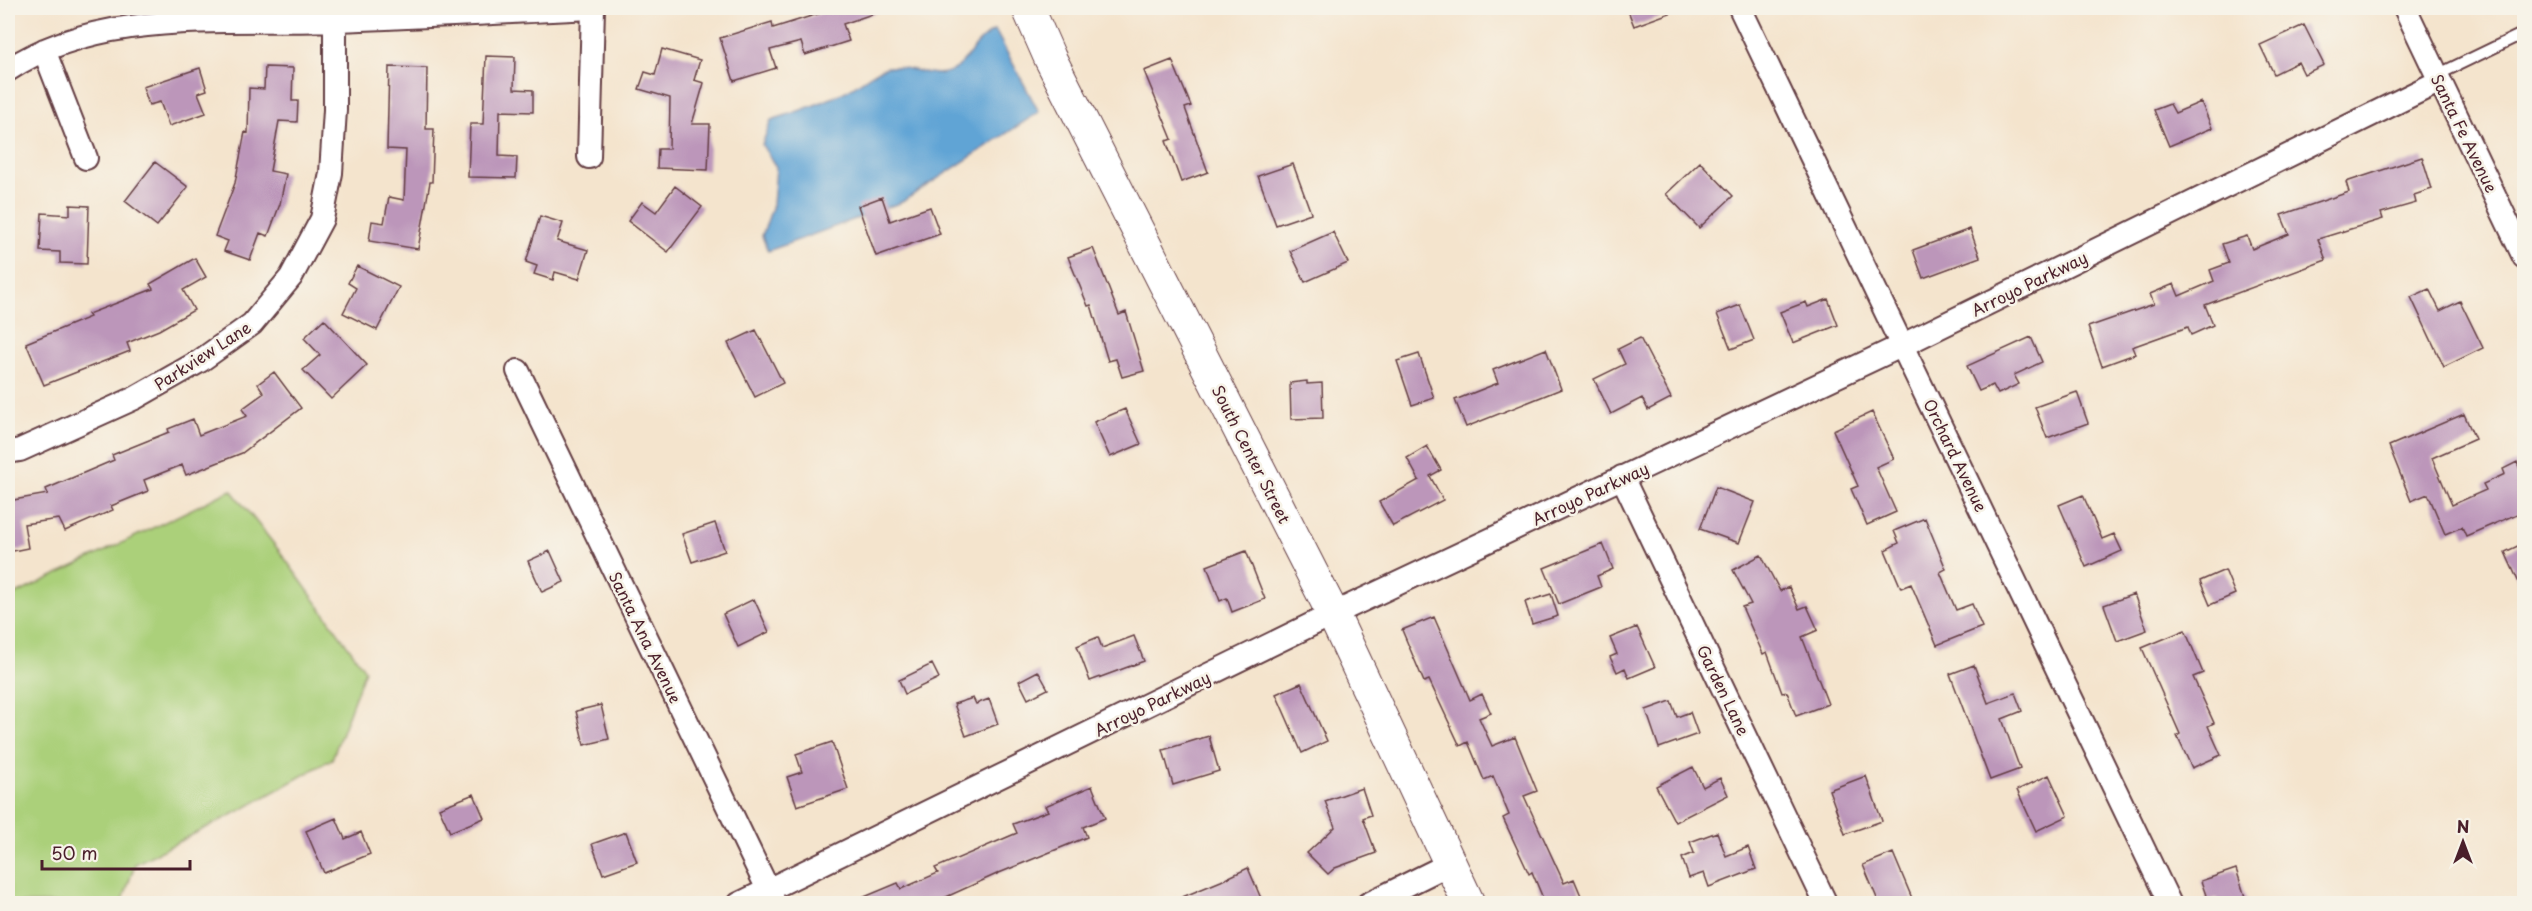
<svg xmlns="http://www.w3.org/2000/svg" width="2532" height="911" font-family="'Playpen Sans',sans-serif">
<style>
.green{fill:#abd07a;stroke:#7a7852;stroke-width:1.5}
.water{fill:#61a4d5;stroke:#566280;stroke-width:1.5}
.building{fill:#bc96ba}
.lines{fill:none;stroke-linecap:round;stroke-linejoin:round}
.lane-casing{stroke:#643d43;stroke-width:14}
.street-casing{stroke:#643d43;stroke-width:26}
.secondary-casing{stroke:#643d43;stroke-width:34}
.lane{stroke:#fff;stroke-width:10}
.street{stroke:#fff;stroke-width:22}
.secondary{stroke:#fff;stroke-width:32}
.labels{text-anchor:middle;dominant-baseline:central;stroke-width:5;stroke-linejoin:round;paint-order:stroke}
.street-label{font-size:16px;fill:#4a1f2b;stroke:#f7f3e8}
</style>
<rect width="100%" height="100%" fill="#f7f3e8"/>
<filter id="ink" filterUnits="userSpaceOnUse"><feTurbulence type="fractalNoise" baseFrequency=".0167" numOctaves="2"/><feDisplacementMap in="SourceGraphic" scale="12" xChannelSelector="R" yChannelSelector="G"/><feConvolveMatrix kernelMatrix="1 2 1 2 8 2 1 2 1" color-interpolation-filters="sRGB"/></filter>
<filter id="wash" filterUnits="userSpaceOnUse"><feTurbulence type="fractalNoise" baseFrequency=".008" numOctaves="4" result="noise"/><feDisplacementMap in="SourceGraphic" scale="24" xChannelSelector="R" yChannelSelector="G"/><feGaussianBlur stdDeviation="1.35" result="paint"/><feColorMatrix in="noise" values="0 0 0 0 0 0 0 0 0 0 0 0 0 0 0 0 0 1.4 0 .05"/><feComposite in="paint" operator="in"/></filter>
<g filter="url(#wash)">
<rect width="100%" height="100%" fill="#f4e4cd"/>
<path class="green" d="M 231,490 L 281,553 L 365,670 L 332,759 L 243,809 L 135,864 L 122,903 L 8,903 L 8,598 Z"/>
<path class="water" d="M 995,30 L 1039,112 L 902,202 L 768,251 L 762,236 L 773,205 L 776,167 L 762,145 L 771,120 C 797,112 823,103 848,90 C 860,84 875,69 888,67 C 910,64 935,83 956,68 C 972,55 974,41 995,30 Z"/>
<g id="blocks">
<path class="building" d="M 837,8 L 884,8 L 884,10 L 843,24 L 849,41 L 805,55 L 801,42 L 770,50 L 776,68 L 734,81 L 720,38 L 772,22 L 773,28 Z
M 1627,8 L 1680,8 L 1681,9 L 1634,26 Z
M 2304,25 L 2324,65 L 2304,74 L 2298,62 L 2274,74 L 2260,45 Z
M 662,49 L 700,60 L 694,80 L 704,83 L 692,124 L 710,124 L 708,170 L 657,168 L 658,149 L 669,149 L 670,98 L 639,89 L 645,72 L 655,75 Z
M 486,56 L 515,57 L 514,89 L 533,90 L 533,112 L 500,111 L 499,156 L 517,157 L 516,178 L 468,177 L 470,124 L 483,124 Z
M 1172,60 L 1191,106 L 1185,108 L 1208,172 L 1181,182 L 1166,141 L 1172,139 L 1144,71 Z
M 265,67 L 293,68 L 292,101 L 298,101 L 297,122 L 279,121 L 270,171 L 286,174 L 280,204 L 268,236 L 260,233 L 250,260 L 224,251 L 228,241 L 215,236 L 235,183 L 245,132 L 248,133 L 249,88 L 264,89 Z
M 389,67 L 427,68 L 426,129 L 434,129 L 432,182 L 430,182 L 418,249 L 369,241 L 372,221 L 384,223 L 389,197 L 404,200 L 406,150 L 387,149 Z
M 200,68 L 207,90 L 198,93 L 206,113 L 169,126 L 160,102 L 149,105 L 143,87 Z
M 2201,102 L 2212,128 L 2169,146 L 2154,110 L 2170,104 L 2175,113 Z
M 2422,157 L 2432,189 L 2414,195 L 2416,203 L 2381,213 L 2383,219 L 2318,239 L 2326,260 L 2205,305 L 2213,325 L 2191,335 L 2188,327 L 2132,347 L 2135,354 L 2102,366 L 2088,327 L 2154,304 L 2150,294 L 2174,284 L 2179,296 L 2214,281 L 2210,270 L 2229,263 L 2222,244 L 2247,236 L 2252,249 L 2289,234 L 2281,215 L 2349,192 L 2346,182 Z
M 155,162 L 188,187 L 157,226 L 125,201 Z
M 1700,162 L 1733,196 L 1699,228 L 1666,194 Z
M 1293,164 L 1311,213 L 1276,225 L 1258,176 Z
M 675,186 L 702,207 L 668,252 L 628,221 L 642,202 L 656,212 Z
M 882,197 L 890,221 L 930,207 L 940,234 L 876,256 L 858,206 Z
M 70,205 L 89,206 L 87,264 L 60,263 L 60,252 L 40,251 L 42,213 L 70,215 Z
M 540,216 L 563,223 L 557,241 L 588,250 L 579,279 L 555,272 L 553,280 L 534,274 L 537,266 L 526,262 Z
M 1970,229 L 1980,257 L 1923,278 L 1913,250 Z
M 1333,232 L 1348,263 L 1305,282 L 1290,251 Z
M 1093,248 L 1119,315 L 1126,312 L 1144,371 L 1122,377 L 1116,359 L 1108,361 L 1091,305 L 1088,306 L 1068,257 Z
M 195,258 L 206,277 L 183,290 L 194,310 L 159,330 L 127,343 L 130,351 L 44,385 L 26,343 L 90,317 L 88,314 L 153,289 L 150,284 Z
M 357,266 L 399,287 L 377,330 L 343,313 L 356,288 L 348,283 Z
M 2429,289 L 2440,311 L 2460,301 L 2483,348 L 2444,367 L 2411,297 Z
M 1828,299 L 1838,325 L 1793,343 L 1780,312 L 1806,302 L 1808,307 Z
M 1740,305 L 1754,340 L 1731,349 L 1717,314 Z
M 324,319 L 367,365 L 331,399 L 303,370 L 320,355 L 304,338 Z
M 756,330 L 783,383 L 755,397 L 728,343 Z
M 2031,337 L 2042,362 L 2014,375 L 2019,384 L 1998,394 L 1993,385 L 1979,391 L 1967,366 Z
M 1640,338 L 1671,398 L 1648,410 L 1642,398 L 1611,414 L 1594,379 L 1625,364 L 1618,349 Z
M 1546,349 L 1561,389 L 1466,427 L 1455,400 L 1498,383 L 1493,370 Z
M 1419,354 L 1434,398 L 1412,405 L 1397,361 Z
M 274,372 L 301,408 L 242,453 L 186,475 L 182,465 L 144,480 L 148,491 L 111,506 L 113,510 L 65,531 L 59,519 L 24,524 L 28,548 L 8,552 L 8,501 L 48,494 L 46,489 L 114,460 L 112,455 L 169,432 L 168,429 L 193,419 L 199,435 L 247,416 L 242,409 L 264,393 L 258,384 Z
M 1307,381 L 1307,384 L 1322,383 L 1323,418 L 1291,419 L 1290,383 Z
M 2077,392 L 2088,423 L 2047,438 L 2035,407 Z
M 1125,409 L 1141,444 L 1110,457 L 1094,422 Z
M 1872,412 L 1894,459 L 1876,467 L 1896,512 L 1867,525 L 1851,489 L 1858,486 L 1833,430 Z
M 2464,414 L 2475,439 L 2432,458 L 2452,505 L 2486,490 L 2483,484 L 2505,474 L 2503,469 L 2517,462 L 2524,480 L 2524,511 L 2466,536 L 2462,527 L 2445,534 L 2428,494 L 2411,501 L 2389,446 Z
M 1427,446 L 1441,470 L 1430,476 L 1443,500 L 1393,526 L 1379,502 L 1419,480 L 1407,458 Z
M 1716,487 L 1755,502 L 1739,543 L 1700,529 Z
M 2083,495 L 2102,539 L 2114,534 L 2122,551 L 2086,567 L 2059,505 Z
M 1925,518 L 1946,569 L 1940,572 L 1956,610 L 1972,604 L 1982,627 L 1937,645 L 1911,584 L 1901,588 L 1885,550 L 1899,543 L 1894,531 Z
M 715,523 L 725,551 L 692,562 L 682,534 Z
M 2524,543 L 2524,594 L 2505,552 Z
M 1603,544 L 1613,569 L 1597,576 L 1601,587 L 1559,604 L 1544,568 Z
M 550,551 L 564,582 L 542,592 L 528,561 Z
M 1246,551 L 1265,599 L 1232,612 L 1227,598 L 1220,601 L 1207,566 Z
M 1761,555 L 1780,591 L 1789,587 L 1799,609 L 1807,606 L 1818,630 L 1802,637 L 1828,704 L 1796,716 L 1787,692 L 1782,693 L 1767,652 L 1763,654 L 1742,607 L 1751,604 L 1733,570 Z
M 2225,570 L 2235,594 L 2210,605 L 2200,581 Z
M 1551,594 L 1558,616 L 1532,624 L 1525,602 Z
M 2134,594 L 2147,630 L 2117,641 L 2104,605 Z
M 754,599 L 769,632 L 738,647 L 723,614 Z
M 1434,617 L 1470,700 L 1482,694 L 1491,713 L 1479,718 L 1492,746 L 1515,737 L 1537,791 L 1524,796 L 1564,883 L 1574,879 L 1582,898 L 1568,903 L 1545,903 L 1532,872 L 1529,874 L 1503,818 L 1509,815 L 1493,776 L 1484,780 L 1468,742 L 1460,746 L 1429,680 L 1424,682 L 1402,630 Z
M 1637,627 L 1655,667 L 1629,678 L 1625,668 L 1617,672 L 1610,657 L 1617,654 L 1610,638 Z
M 2185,630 L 2203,673 L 2193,677 L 2214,723 L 2208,726 L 2221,755 L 2192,768 L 2177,736 L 2180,734 L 2142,648 Z
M 1134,636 L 1144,661 L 1090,681 L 1077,646 L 1098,637 L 1102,648 Z
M 932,664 L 939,678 L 905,694 L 899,680 Z
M 1974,665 L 1988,703 L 2015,693 L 2022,711 L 2002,719 L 2020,769 L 1990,780 L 1950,674 Z
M 1038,671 L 1048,689 L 1028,699 L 1019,681 Z
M 1301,683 L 1327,741 L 1302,753 L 1276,694 Z
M 973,698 L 976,704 L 989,699 L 998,724 L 966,736 L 954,704 Z
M 1671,701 L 1677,717 L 1690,712 L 1698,734 L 1659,748 L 1646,710 Z
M 601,705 L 609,739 L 584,745 L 576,711 Z
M 1209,736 L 1219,771 L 1173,785 L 1163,750 Z
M 832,742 L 848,789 L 797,806 L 787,777 L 802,772 L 796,754 Z
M 1693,767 L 1703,787 L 1720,778 L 1728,795 L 1675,822 L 1656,786 Z
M 2049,775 L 2068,816 L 2036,831 L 2017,790 Z
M 1866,776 L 1882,821 L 1845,834 L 1829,790 Z
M 1092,786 L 1105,818 L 1083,827 L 1087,837 L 999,873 L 933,903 L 850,903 L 898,883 L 901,889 L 938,873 L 935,868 L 1017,833 L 1013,824 L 1048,811 L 1045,806 Z
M 1362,788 L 1371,815 L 1363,818 L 1376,853 L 1335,868 L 1328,874 L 1307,853 L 1335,827 L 1325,801 Z
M 474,794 L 484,818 L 450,832 L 439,808 Z
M 336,818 L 345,839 L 361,832 L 370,854 L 324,873 L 306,831 Z
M 626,832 L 637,862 L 603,874 L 592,844 Z
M 1717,832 L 1726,856 L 1748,847 L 1756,869 L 1709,887 L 1704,873 L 1689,878 L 1682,858 L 1694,853 L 1690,842 Z
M 1893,853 L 1914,903 L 1879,903 L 1863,865 Z
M 1248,868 L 1263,903 L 1168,903 L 1221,881 Z
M 2236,869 L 2247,903 L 2219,903 L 2217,898 L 2208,901 L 2201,881 Z"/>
</g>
</g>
<g filter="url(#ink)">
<use href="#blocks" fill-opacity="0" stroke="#643d43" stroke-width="1.5"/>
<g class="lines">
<defs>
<path id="lane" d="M 2437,75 L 2524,33"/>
<path id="street" d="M 1740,8 L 2170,904
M 2405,8 L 2524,257
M 44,50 L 86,158
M 8,70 C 100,8 228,24 335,20 C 421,17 507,12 593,8
M 589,157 L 593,8
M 518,371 L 774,902
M 8,452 L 20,450 L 135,398 L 200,361 L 252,324 L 291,277 L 322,219 L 331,173 L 335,110 L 335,20 L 332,8
M 1622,477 L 1826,904
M 739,904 L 1333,614 L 1903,345 L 2440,81
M 1368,904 L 1451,863"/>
<path id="secondary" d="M 1028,8 L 1050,58 L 1333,614 L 1469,904"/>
</defs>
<use href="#lane" class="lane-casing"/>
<use href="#street" class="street-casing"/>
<use href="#secondary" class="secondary-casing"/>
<use href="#lane" class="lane"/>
<use href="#street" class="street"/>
<use href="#secondary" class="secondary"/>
</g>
</g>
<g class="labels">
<g class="street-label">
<text transform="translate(2465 133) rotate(64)">Santa Fe Avenue</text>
<text transform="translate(2029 283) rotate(-26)">Arroyo Parkway</text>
<text transform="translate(202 355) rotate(-33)">Parkview Lane</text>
<text transform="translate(1252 454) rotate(63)">South Center Street</text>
<text transform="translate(1956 455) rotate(64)">Orchard Avenue</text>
<text transform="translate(1590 493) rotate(-25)">Arroyo Parkway</text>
<text transform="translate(646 637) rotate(64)">Santa Ana Avenue</text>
<text transform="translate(1724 690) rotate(64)">Garden Lane</text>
<text transform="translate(1152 703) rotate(-26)">Arroyo Parkway</text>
</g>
</g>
<rect width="2532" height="911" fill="none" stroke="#f7f3e8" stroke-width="30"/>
<g transform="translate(2463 842)" stroke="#f7f3e8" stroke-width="4.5" paint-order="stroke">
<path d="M0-4.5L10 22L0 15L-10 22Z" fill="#4a1f2b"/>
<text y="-9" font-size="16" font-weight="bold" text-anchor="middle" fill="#4a1f2b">N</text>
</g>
<path d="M42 860v9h148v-9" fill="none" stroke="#4a1f2b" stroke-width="3"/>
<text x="51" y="860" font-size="18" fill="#4a1f2b" stroke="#f7f3e8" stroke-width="4.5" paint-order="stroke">50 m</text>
</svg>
